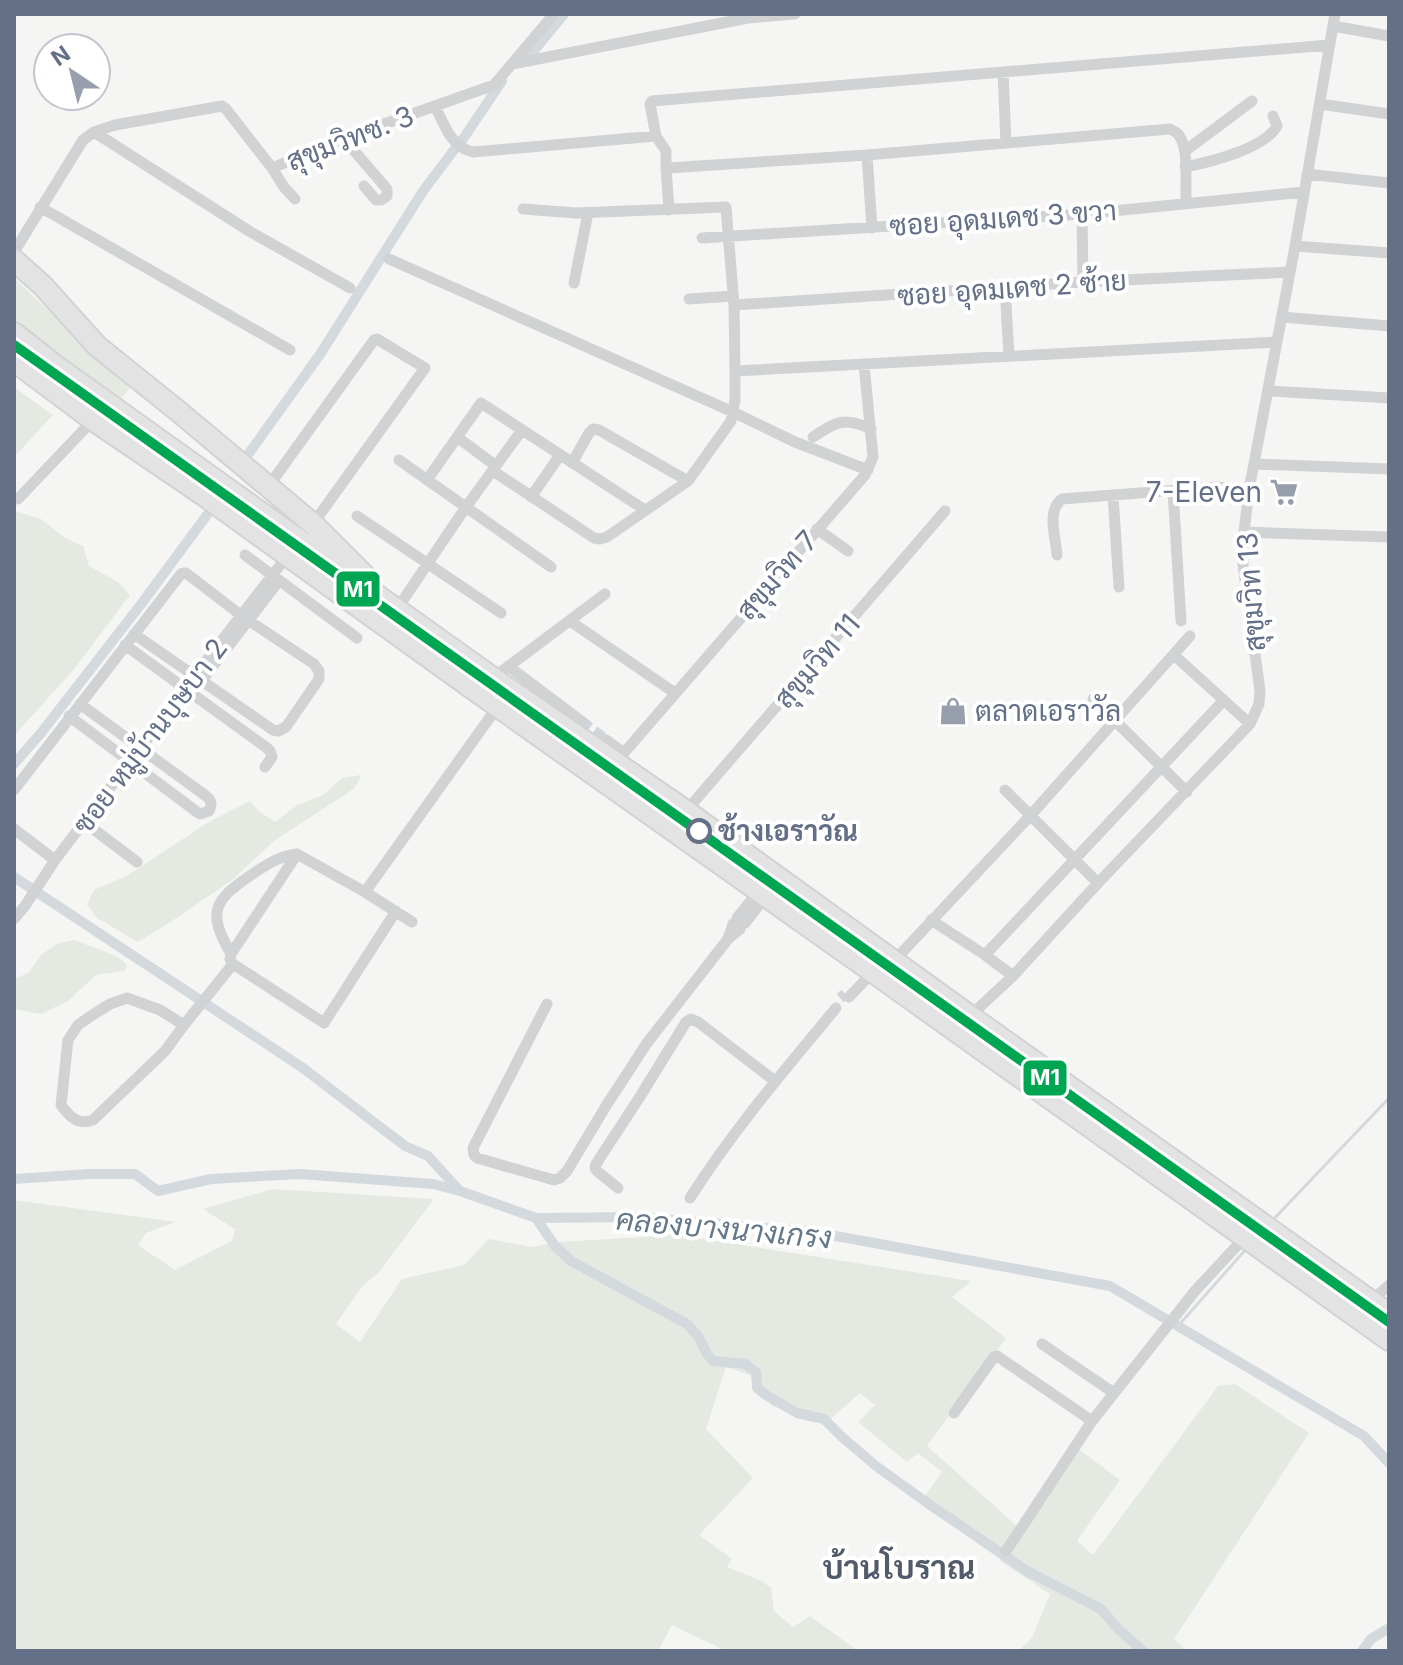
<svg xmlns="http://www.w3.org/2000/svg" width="1403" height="1665" font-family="Inter,Sarabun,sans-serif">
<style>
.green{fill:#e4e9e2}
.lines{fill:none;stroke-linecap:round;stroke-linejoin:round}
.stream{stroke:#d3d9dd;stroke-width:3}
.canal{stroke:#d3d9dd;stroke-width:10}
.street-tunnel{stroke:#d1d4d9;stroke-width:11;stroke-dasharray:11 5.5;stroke-linecap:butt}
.highway-casing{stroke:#d1d3d3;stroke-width:24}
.street{stroke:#d1d2d3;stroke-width:11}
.highway{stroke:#e3e3e4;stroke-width:20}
.metro-1-casing{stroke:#fff;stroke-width:16}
.metro-1{stroke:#00a651;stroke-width:10}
.stop-dot{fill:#fff;stroke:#647087;stroke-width:4}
.labels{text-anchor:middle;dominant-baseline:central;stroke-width:8;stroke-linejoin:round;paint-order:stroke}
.street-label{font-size:28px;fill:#647087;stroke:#fff}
.poi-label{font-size:28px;fill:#647087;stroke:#fff;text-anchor:end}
.stop-label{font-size:28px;font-weight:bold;fill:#647087;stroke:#fff;text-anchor:start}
.water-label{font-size:30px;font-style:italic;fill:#64788a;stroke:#fff}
.quarter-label{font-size:32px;font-weight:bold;fill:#525b6b;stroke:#fff}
.line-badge{stroke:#fff;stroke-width:3}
.badge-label{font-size:22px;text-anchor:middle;font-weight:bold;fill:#fff}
</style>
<rect width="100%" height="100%" fill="#f5f6f4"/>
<path class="green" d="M 14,278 L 130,388 L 114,407 L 14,331 Z
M 14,387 L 53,415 L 14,457 Z
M 14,511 L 41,519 L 65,538 L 83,546 L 89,566 L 118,582 L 130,595 L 74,669 L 14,736 Z
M 361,775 L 355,788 L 274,841 L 232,880 L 178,917 L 138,942 L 97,918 L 87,905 L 94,890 L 128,875 L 209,822 L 250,801 L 260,812 L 275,822 L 296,806 L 323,795 L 342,778 Z
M 75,940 C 90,947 117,953 127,965 L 125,971 L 96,975 L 68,1001 L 41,1014 L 14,1009 L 14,979 L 28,973 L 42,954 L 59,943 Z
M 273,1189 L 434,1199 L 379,1272 L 362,1287 L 336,1324 L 360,1342 L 402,1279 L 464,1265 L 489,1239 L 532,1247 L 559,1242 L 677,1235 L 971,1281 L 952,1297 L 1006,1338 L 927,1446 L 1018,1527 L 1077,1448 L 1120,1480 L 1077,1541 L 1093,1555 L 1218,1386 L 1235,1384 L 1309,1433 L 1174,1639 L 1187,1651 L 1018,1651 L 1032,1638 L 1050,1594 L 1000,1561 L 1005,1552 L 923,1499 L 942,1472 L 918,1453 L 907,1462 L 858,1422 L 875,1405 L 860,1393 L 828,1421 L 813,1414 L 807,1420 L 771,1405 L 750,1375 L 726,1367 L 706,1429 L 753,1478 L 699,1535 L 732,1559 L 727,1567 L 762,1581 L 771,1588 L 774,1611 L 793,1627 L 810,1616 L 858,1651 L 726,1651 L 672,1625 L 658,1651 L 14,1651 L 14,1200 L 176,1222 L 146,1233 L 138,1245 L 175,1270 L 232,1241 L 235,1229 L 203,1209 Z"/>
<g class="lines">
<path class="stream" d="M 1271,1222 L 1389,1098
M 1178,1326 L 1247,1248"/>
<path class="canal" d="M 516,62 L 532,53 L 564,14
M 463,139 L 502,81
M 247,456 L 321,353 L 423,191 L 457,146
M 14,764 L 41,733 L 142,603 L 207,515
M 14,877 L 303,1068 L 405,1146 L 428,1156 L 459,1190
M 14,1179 L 89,1174 L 135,1174 L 158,1191 L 211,1179 L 300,1174 L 433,1184 L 460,1191 L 536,1218 L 637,1217 L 814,1232 L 1110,1286 L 1364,1436 L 1389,1463
M 536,1218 L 555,1246 L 571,1261 L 687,1324 L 698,1336 L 707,1354 L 713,1361 L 745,1364 L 756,1372 L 757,1388 L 766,1395 L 797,1413 L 824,1419 L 842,1437 L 876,1466 L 926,1502 L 1027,1571 L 1101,1609 L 1119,1630 L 1143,1651
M 1362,1651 L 1371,1639 L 1389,1628"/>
<path class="street-tunnel" d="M 581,721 L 606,740
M 840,998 L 845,994"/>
<defs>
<path id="highway" d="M 14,260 L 43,286 L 97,346 L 178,411 L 313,524 L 364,575
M 14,333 L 57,367 L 225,487 L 493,678 L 686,811 L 970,1016 L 1389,1314
M 14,361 L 93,420 L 202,494 L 466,684 L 873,972 L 1389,1340"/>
</defs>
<use href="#highway" class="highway-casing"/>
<path class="street" d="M 1333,26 L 1389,36
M 512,64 L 748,18 L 795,14
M 1003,72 L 1006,143
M 1320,104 L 1389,114
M 435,106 C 444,124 451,147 473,152 L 656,136 L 666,151 L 666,167 L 668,168 L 867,155 L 1170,129 C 1175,132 1178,132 1180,137 C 1189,151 1185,185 1186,203
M 94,132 L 249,231 L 350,288
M 656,136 L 650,104 L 652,101 L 1330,45
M 344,139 L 387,189 L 387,196 L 381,200 L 376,200 L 364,186
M 1185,151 L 1252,101
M 867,155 L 872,228
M 666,167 L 669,210
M 1185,167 C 1210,162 1264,149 1277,126 L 1273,116
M 272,168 L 284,187 L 295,199
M 1307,174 L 1389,183
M 40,207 L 290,350
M 1082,214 L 1083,282
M 702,238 L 1082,214 L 1304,192
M 1295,246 L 1389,253
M 14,252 L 83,140 L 94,132 L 115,125 L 222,106 L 226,109 L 272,168 L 356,134 L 494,85 L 554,14
M 389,259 L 733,412 L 795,442 L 868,470
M 574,283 L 588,213
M 1005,287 L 1009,356
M 689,299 L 733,296
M 734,305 L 1083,282 L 1290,272
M 1282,317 L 1389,326
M 735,371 L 1276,342
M 1268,391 L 1389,398
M 457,437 L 496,466
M 813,437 C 837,421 844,417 871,429
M 399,460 L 551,567
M 572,463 L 589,433 L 593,429 L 599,430 L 688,481
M 1255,464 L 1389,469
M 493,471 L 594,538 L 600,539 L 607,537 L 688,481 L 731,421 L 735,400 L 735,371 L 734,305 L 726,207 L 576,213 L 523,209
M 427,480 L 481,403 L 645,510
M 268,487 L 374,340 L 377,339 L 425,368 L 313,524
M 1173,491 L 1181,621
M 1113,495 L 1119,587
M 531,497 L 560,455
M 18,499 L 93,420
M 357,516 L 501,613
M 817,529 L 848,551
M 1244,532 L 1389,537
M 245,555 L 357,638
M 1057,555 C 1056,538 1046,511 1062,499 L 1217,487 L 1249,490
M 397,609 L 466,507 L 522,430
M 570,621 L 675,693
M 125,645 L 267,748 L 270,751 L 272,757 L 265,767
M 1174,655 L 1250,724
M 508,666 L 581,721
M 493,678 L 605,594
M 200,683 L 275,586
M 1093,699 L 1187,792
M 69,716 L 197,812 L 200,814 L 209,811 C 212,804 212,801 206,796 L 80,704
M 606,740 L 624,753
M 616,762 L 865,475 L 873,457 L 864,364
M 14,790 L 181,574 L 183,573 L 186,573 L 242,616 L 314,664 L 319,671 L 319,679 L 286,727 L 278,731 L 273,730 L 134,634
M 1005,790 L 1098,883
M 686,811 L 945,511
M 84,822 L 137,862
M 14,829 L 55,860
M 365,892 L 412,922
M 396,911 L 324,1023 L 233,964 L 230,959 L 231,954 L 297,854 L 365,892 L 498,706
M 737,918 L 758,892
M 14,919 L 25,906 L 55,860 L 141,747 L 176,705 L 195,675 L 288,555
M 931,920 L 985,955 L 1013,976
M 745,923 L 766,896
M 733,924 L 728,939 L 740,929
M 231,954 C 207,912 213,901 251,875 C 266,865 279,856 297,854
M 985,955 L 1224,700
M 894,961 L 1030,816 L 1190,636
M 849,997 L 873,972
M 547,1004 L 473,1148 L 474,1155 L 477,1158 L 554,1180 L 560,1178 L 567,1171 L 606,1106 L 647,1043 L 728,939
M 970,1016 L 1013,976 L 1098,883 L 1250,724 L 1259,704 L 1260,691 L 1243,565 L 1244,532 L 1249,490 L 1295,246 L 1335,14
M 184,1025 L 165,1051 L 93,1120 C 78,1126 69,1116 61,1105 L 68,1040 L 78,1025 L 91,1016 L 110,1004 L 127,998 L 160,1010 L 184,1025 L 233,964
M 618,1188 L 597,1171 L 595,1168 L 596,1164 L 641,1095 L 686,1022 L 691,1019 L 698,1022 L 775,1081
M 690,1198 C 734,1129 784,1071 836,1008
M 1371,1301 L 1389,1285
M 1042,1344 L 1114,1393
M 954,1413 L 994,1357 L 997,1356 L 1092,1421
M 1006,1551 L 1092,1421 L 1195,1291 L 1245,1237"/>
<use href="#highway" class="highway"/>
<defs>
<path id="metro-1" d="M 14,345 L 1389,1322"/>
</defs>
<use href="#metro-1" class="metro-1-casing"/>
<use href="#metro-1" class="metro-1"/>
</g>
<defs>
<symbol id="supermarket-bare" viewBox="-9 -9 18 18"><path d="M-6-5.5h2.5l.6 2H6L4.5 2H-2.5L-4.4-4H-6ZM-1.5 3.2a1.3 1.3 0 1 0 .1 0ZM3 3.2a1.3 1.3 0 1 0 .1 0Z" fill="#979fad" stroke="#fff" stroke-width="2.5" paint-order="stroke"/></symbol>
<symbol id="shop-bare" viewBox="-9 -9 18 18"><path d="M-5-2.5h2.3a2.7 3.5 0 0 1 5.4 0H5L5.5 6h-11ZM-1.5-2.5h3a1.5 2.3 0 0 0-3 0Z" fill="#979fad" stroke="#fff" stroke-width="2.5" paint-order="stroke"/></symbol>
</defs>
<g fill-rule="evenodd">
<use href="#supermarket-bare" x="1264" y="472" width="40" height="40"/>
<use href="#shop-bare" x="933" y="691" width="40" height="40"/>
</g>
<circle class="stop-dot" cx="699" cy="831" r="11"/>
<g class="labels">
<g class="street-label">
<text transform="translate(350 138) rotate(-21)">สุขุมวิทซ. 3</text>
<text transform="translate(1003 218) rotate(-4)">ซอย อุดมเดช 3 ขวา</text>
<text transform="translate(1012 288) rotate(-4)">ซอย อุดมเดช 2 ซ้าย</text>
<text transform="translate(777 575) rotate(-49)">สุขุมวิท 7</text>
<text transform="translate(1251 592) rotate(-94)">สุขุมวิท 13</text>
<text transform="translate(817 661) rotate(-49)">สุขุมวิท 11</text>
<text transform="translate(150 736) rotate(-53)">ซอย หมู่บ้านบุษบา 2</text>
</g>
<g class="poi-label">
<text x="1262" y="492">7-Eleven</text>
<text x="975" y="711" text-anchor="start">ตลาดเอราวัล</text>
</g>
<g class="stop-label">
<text x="718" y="831">ช้างเอราวัณ</text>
</g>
<g class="water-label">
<text transform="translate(724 1228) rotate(5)">คลองบางนางเกรง</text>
</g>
<g class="quarter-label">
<text x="899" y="1567">บ้านโบราณ</text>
</g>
</g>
<g class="line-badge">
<rect x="335" y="570" width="46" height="38" rx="8" fill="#00a651"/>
<rect x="1022" y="1059" width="46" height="38" rx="8" fill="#00a651"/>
</g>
<g class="badge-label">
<text x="358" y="597">M1</text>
<text x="1045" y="1085">M1</text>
</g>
<rect width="1403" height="1665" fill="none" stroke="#647087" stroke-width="32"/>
<g transform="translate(72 72) rotate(325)"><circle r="38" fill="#ffffff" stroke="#c1c6cf" stroke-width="2"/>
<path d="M0-6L14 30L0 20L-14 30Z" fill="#979fad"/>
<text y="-12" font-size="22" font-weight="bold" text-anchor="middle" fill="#647087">N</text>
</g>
</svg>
